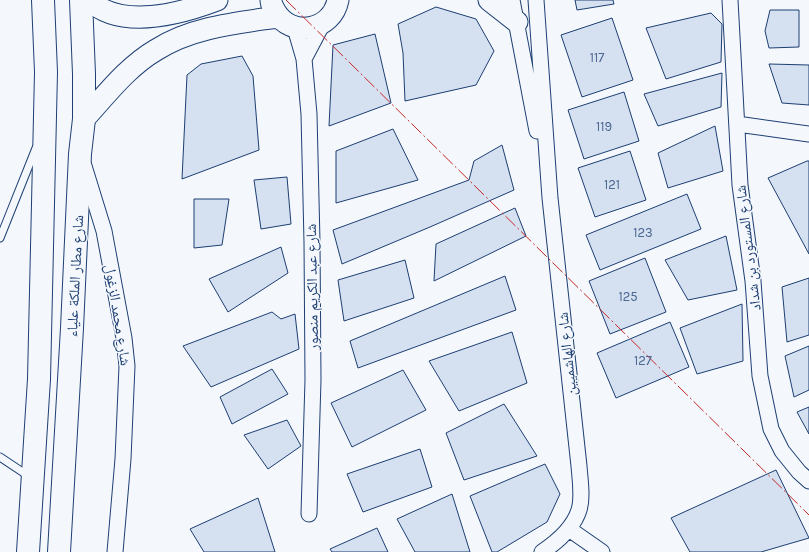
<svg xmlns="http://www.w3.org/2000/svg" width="809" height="552" font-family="Karla,'Noto Naskh Arabic',sans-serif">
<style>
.building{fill:#d5e0f0;stroke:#1d3f73}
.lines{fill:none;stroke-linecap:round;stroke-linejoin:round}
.service-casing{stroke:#1d3f73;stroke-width:9}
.minor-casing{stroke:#1d3f73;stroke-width:17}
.secondary-casing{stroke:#1d3f73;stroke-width:23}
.motorway-casing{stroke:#1d3f73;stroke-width:24}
.service{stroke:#f4f7fb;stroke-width:7}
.minor{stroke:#f4f7fb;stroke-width:15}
.secondary{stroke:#f4f7fb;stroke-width:21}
.motorway{stroke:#f4f7fb;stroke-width:22}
.power{stroke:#c62828;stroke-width:1;stroke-dasharray:14 3 2 3;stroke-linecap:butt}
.labels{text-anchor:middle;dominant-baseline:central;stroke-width:3;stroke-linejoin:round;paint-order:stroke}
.number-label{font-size:13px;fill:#4b6792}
.street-label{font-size:15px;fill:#1d3f73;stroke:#f4f7fb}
</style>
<rect width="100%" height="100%" fill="#f4f7fb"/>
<path class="building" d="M 575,0 L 613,0 L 614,4 L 577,10 Z
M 436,7 L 476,19 L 494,51 L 476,85 L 405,101 L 403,53 L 398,24 Z
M 770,10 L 799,10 L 799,47 L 769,48 L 765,31 Z
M 711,13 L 722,24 L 721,62 L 666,79 L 646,28 Z
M 612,18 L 633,80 L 582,97 L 561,35 Z
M 375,34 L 391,103 L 329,126 L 333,45 Z
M 242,56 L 253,76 L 259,150 L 182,179 L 187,75 L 201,64 Z
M 769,64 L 809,65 L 809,105 L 782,103 Z
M 722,73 L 721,107 L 658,126 L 644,94 Z
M 624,92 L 639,141 L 584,159 L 568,110 Z
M 715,126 L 723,171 L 668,188 L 658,153 Z
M 393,129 L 418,180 L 336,203 L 336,151 Z
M 502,145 L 514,190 L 430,227 L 342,264 L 333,230 L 469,180 L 474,161 Z
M 630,151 L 646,200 L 595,217 L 578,168 Z
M 807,161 L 809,161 L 809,254 L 768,178 Z
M 287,177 L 291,224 L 261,229 L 254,180 Z
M 687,194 L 701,229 L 600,270 L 586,235 Z
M 194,199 L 229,199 L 222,245 L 194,248 Z
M 515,208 L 526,236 L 434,281 L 436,244 Z
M 726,236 L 737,290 L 688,300 L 665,260 Z
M 281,247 L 288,273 L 228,312 L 209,279 Z
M 645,258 L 666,312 L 610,334 L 589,281 Z
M 405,260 L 414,298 L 344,321 L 338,280 Z
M 505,276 L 516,310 L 358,368 L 350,341 Z
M 809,278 L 809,335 L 787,342 L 782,287 Z
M 742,304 L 743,361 L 697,374 L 680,328 Z
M 272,312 L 281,319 L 295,314 L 299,349 L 211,387 L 183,346 Z
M 670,322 L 689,367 L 616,398 L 597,353 Z
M 512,332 L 527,383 L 459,411 L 429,361 Z
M 809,346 L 809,390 L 794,397 L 785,356 Z
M 272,369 L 288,394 L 232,424 L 220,397 Z
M 403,370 L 426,410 L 352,447 L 331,403 Z
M 504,404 L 537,456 L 464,480 L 446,433 Z
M 809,407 L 809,434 L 797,412 Z
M 287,420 L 301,446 L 268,469 L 244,435 Z
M 420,449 L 432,487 L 363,512 L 347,474 Z
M 545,464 L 560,494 L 547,522 L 497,552 L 492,552 L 470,496 Z
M 776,470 L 809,538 L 761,552 L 690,552 L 671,518 Z
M 452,494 L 470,552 L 415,552 L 397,519 Z
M 258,498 L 275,552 L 204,552 L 190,529 Z
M 377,528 L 388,552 L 332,552 L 330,549 Z"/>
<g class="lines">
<defs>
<path id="service" d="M 0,238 L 36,148
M 0,457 L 30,477"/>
<path id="minor" d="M 512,0 L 537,131
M 536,0 L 550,198 L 579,466 C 580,480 583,497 579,510 C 573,529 557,542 542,552
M 730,0 L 740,185 L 753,281 L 760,376 L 771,429 L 782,451 L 799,472 L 809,481
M 295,28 L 304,59 L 309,114 L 312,242 L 313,380 L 309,514
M 304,59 L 323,23
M 737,124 L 809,134
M 84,166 L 104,231 L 124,338 L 127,366 L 123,459 L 115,552
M 569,529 L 602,552"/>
<path id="secondary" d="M 89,0 C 121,30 180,14 217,0
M 271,0 C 271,5 273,7 275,11 C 291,39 332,31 338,0
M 489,0 L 517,22
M 84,119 C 106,95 127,67 156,50 C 192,27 237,23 278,17"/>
<path id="motorway" d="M 28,552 L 39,379 L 46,72 L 43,0
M 59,552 L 72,328 L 80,154 L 84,119 L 84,74 L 81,0"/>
</defs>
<use href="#service" class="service-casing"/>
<use href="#minor" class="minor-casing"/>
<use href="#secondary" class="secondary-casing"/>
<use href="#motorway" class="motorway-casing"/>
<use href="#service" class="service"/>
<use href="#minor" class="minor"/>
<use href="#secondary" class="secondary"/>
<use href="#motorway" class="motorway"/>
<path class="power" d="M 286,0 L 809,515"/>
</g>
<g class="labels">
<g class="number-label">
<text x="597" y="57">117</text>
<text x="604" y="126">119</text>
<text x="612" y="184">121</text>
<text x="643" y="232">123</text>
<text x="628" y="296">125</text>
<text x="643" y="360">127</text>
</g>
<g class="street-label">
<text transform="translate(748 248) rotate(-97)">شارع المستورد بن شداد</text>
<text transform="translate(75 276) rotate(-87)">شارع مطار الملكة علياء</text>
<text transform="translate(312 287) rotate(-91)">شارع عبد الكريم منصور</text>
<text transform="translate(118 315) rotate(81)">شارع محمد الزغول</text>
<text transform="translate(567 354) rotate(-96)">شارع الهاشميين</text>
</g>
</g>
</svg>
